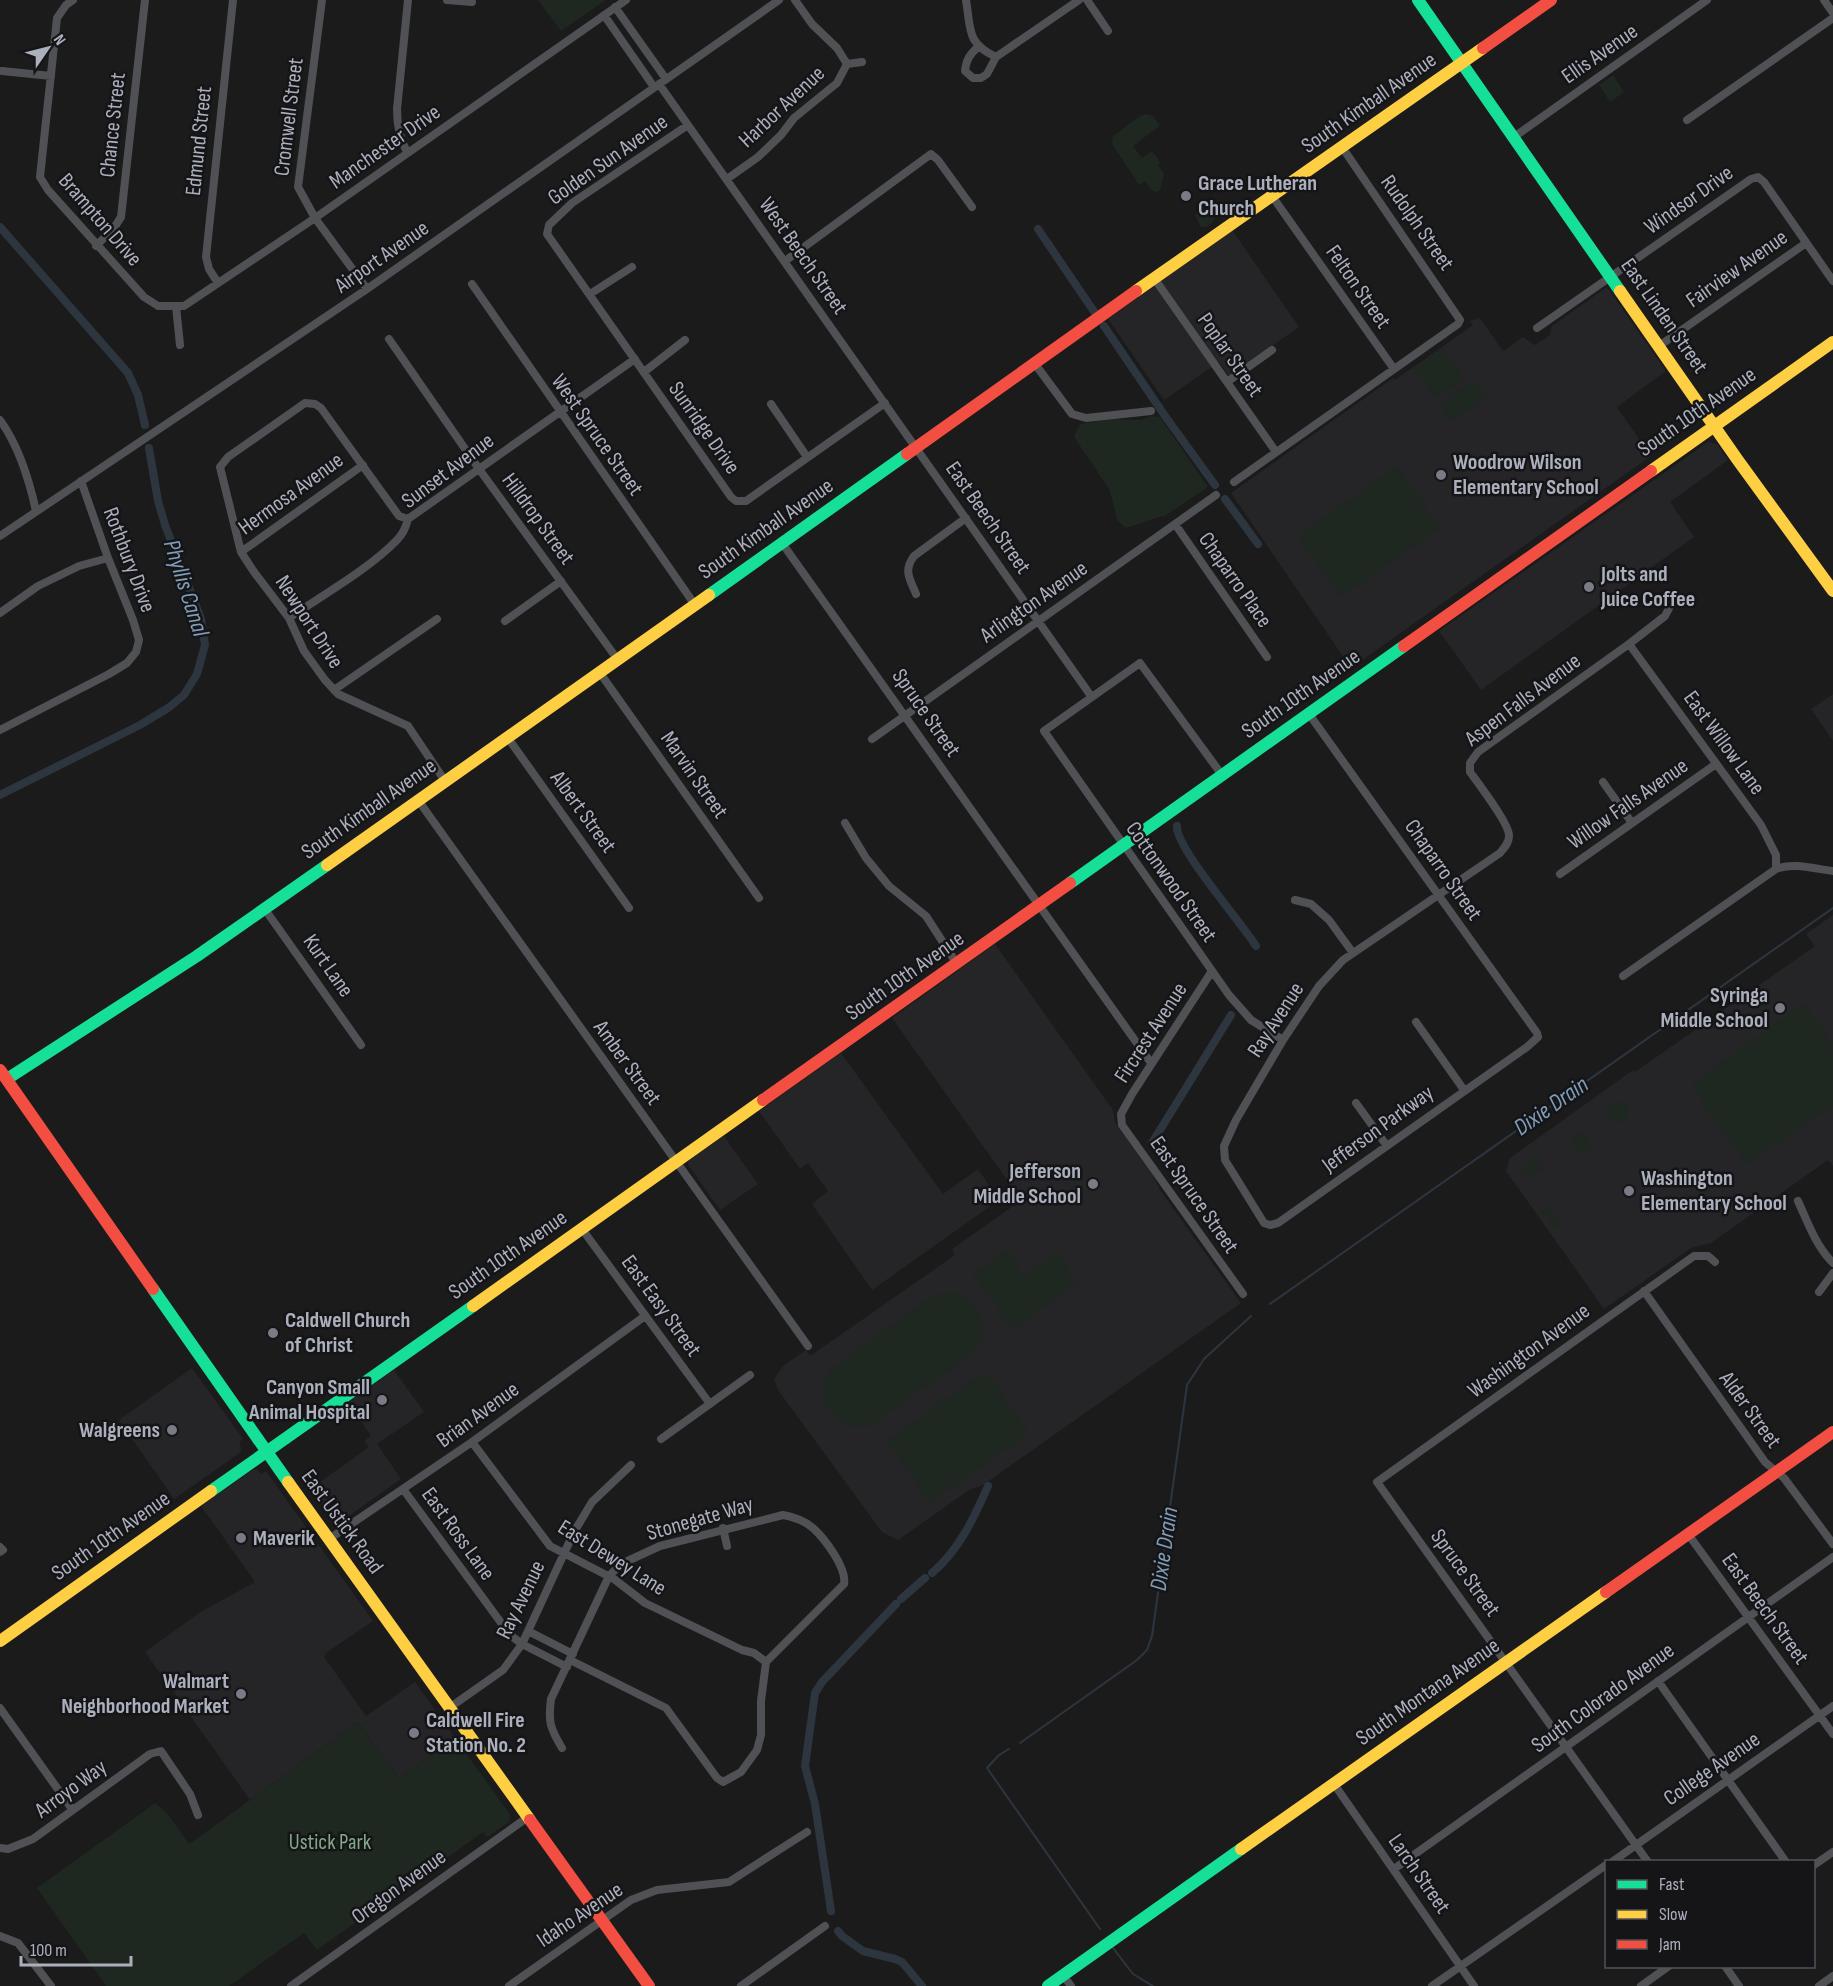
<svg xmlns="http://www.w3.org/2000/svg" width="1833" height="1986" font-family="'Sofia Sans Condensed',sans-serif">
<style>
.built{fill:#252528}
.green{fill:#1e2720}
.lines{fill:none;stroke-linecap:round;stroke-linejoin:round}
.stream{stroke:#2d363f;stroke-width:2}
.canal{stroke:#2d363f;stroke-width:8}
.street{stroke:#4f5155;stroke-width:8}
.fast{stroke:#16e098;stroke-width:12}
.slow{stroke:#ffcf43;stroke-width:12}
.jam{stroke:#f24e42;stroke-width:12}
.poi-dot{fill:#797c85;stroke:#151518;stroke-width:2}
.labels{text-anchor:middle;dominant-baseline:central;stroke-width:5;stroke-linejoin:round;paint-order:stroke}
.street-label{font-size:22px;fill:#acb0bd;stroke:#151518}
.poi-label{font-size:22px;font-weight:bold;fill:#acb0bd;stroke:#151518;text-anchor:start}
.park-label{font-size:22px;fill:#82a986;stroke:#151518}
.water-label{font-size:24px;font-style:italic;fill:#819dba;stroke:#151518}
</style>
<rect width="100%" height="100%" fill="#1b1b1c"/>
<path class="built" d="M 1232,230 L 1299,327 L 1229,376 L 1219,362 L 1164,400 L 1108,319 Z
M 1607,287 L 1666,371 L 1617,407 L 1651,456 L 1351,668 L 1231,493 L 1393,378 L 1395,380 L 1473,325 L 1470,321 L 1480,318 L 1503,351 L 1523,337 L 1535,345 L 1550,335 L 1552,326 Z
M 1708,442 L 1717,444 L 1728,460 L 1670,502 L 1694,537 L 1481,690 L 1439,631 Z
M 1833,694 L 1833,741 L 1811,709 Z
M 1833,915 L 1833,1166 L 1828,1160 L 1711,1243 L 1691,1248 L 1604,1309 L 1506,1171 L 1510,1158 L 1633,1070 L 1635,1072 L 1815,946 L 1806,934 Z
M 995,944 L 1113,1110 L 1115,1122 L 1153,1176 L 1160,1190 L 1241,1303 L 983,1485 L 969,1490 L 898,1540 L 882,1532 L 778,1390 L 774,1379 L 783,1366 L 806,1350 L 810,1356 L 955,1255 L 952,1249 L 1009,1209 L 1015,1203 L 1015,1195 L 1012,1187 L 892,1018 Z
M 841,1053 L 943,1194 L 978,1169 L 999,1200 L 872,1290 L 812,1204 L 828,1191 L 808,1163 L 800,1169 L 759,1111 Z
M 724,1136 L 758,1184 L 720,1210 L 689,1166 L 688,1163 L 689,1160 Z
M 192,1368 L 243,1439 L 240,1442 L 241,1452 L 174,1499 L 119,1420 Z
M 394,1370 L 424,1412 L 377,1444 L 401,1479 L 339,1523 L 334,1522 L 310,1489 L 369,1447 L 364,1441 L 371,1436 L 348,1402 Z
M 254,1469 L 257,1469 L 261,1474 L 266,1471 L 373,1621 L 326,1653 L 324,1657 L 366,1716 L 415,1682 L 455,1738 L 399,1779 L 358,1722 L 250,1800 L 145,1652 L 199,1613 L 255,1582 L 201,1506 Z"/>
<path class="green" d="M 538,0 L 606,0 L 561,31 Z
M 1613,75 L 1624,92 L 1610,102 L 1599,85 Z
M 1146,114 L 1153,116 L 1160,126 L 1133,146 L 1142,158 L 1152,151 L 1160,162 L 1158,165 L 1164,174 L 1160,190 L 1157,192 L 1152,191 L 1145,181 L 1139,185 L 1112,144 L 1113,136 L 1140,116 Z
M 1206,206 L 1214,216 L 1214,220 L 1207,227 L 1201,227 L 1195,215 Z
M 1442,348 L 1464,379 L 1436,398 L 1414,368 Z
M 1474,379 L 1487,396 L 1465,412 L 1452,395 Z
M 1451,396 L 1464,413 L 1451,422 L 1439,404 Z
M 1151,416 L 1160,417 L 1208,487 L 1163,517 L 1162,516 L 1126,528 L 1118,521 L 1109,489 L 1074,437 L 1080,424 L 1113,419 L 1142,420 Z
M 1397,466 L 1440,528 L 1341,597 L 1298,536 Z
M 1804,1003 L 1833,1044 L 1833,1105 L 1746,1164 L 1691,1085 Z
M 1617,1102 L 1629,1103 L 1626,1123 L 1607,1120 L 1609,1108 Z
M 1582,1131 L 1590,1145 L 1587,1152 L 1582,1156 L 1571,1139 Z
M 1535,1157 L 1543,1169 L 1529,1179 L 1521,1168 Z
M 1545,1204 L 1561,1226 L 1559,1227 L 1551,1226 L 1549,1221 L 1550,1217 L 1543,1214 L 1542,1208 Z
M 1006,1250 L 1024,1276 L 1057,1253 L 1078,1282 L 1013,1329 L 973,1274 Z
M 942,1293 C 977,1289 995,1327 974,1353 L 869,1426 C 835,1431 809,1398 831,1369 L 929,1298 Z
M 986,1371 L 1029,1433 L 930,1503 L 888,1440 Z
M 358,1722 L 399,1779 L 455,1738 L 510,1814 L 509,1822 L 487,1837 L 483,1832 L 317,1950 L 304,1933 L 229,1986 L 106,1986 L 37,1888 L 155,1803 L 167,1813 L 189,1844 Z"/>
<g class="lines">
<path class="stream" d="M 1270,1304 L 1833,908
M 1020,1743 L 1137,1660 L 1147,1650 L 1152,1636 L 1187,1385 L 1204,1359 L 1251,1316
M 1009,1749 L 999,1755 L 987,1768 L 1100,1929
M 1113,1948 L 1133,1974 L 1153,1986"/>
<path class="canal" d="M 0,227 L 128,373 L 138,395 L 145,425
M 1038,229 L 1095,313
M 1104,326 L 1165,416 L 1215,485
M 1225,499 L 1258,544
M 0,795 L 140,725 L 168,708 L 184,695 L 197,674 L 205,645 L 201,619 L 165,525 L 158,501 L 149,448
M 1177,826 C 1175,847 1242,923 1256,946
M 1152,1143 L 1231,1015
M 932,1573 C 959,1550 974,1518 988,1486
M 901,1599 L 925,1578
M 831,1911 L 815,1804 L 805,1766 L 815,1693 L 822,1682 L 896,1604
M 838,1931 L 842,1936 L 863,1951 L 895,1959 L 902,1962 L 922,1986"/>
<path class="street" d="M 73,0 L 66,5 L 57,18 L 40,177 L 48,190 L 144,297 L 158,306 L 184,306 L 315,218 L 626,0
M 322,0 L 298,187 L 315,218 L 367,289
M 447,0 L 472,2
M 966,0 C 971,29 966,43 996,57
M 1087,0 L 1108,31
M 1824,0 L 1833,13
M 615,7 L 666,79
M 604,15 L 654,87
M 978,47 C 970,54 966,60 965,71 L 973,78 L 981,78 L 987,74 L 996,57 L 1079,0
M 847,64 L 862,62
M 2,71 L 51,76
M 659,84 L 1091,696
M 1687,120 L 1833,18
M 688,125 L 572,203 L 549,225 L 547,234 L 731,497 L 736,501 L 746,501 L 885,403
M 1514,137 L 1707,0
M 407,152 C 399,138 397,125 397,109 L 408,0
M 727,179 L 758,157 L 781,135 L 794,118 L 837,83 L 847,64 L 837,48 L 812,24 L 795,0
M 1272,196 L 1394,369
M 96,246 L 114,228 L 121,217 L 145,0
M 785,261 L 931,154 L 938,160 L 972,207
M 1154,278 L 1276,452
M 218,283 L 209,269 L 206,257 L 233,0
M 472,284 L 695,605
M 590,294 L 632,267
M 176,306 L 180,345
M 1537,328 L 1751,179 L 1758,177 L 1764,182 L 1833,281
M 389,339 L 479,469 L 618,660
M 1659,346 L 1806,243
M 1035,364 L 1072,414 L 1086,418 L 1151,411
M 644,372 L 685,340
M 1227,382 L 1272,350
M 771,404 L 807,457
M 0,420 C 19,446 29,479 36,511
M 1234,482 L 1458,324 L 1460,320 L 1342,147
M 408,519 L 399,516 L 321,408 L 315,404 L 305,403 L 228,457 L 220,467 L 241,552 L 254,572 L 289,618 L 304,651 L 325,680 L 338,694 L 408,726 L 445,781
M 1175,524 L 1267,657
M 0,536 L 367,289 L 779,0
M 782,543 L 1151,1063
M 241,552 L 363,465
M 916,594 C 910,579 903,571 914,556 L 966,518
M 0,613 L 38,586 L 79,566 L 108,558
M 289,618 C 323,595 369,569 397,540 C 403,534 406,527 408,519 L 635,359
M 505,621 L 561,581
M 1629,644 L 1761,825 L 1776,855 L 1776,869
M 600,673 L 759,898
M 334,690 L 437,619
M 1309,714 L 1537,1033 L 1538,1037 L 1527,1047 L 1278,1223 L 1270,1225 L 1264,1223 L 1225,1160 L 1224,1146 L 1236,1120 L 1283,1040 L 1319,986 L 1343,960 L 1500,853 C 1504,848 1509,843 1509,836 C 1510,825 1478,783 1470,772 L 1470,763 L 1478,752 L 1629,644 L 1665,616 L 1676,595
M 0,730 L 109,674 L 127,663 L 136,652 L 139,640 L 133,620 L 108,558 L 81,481
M 508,738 L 629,908
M 872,739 L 1216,495
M 1222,775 L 1140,663 L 1044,731 L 1229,995 L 1251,1020 L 1283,1040
M 1603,782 L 1632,823
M 418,800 L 808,1346
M 845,823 L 866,858 L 889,886 L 926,916 L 957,964
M 1560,874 L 1716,764
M 1295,900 L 1311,904 L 1329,920 L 1353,953
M 264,908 L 361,1045
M 1212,971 L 1132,1094 L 1121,1114 L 1122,1125 L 1243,1294
M 1623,976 L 1776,869 C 1793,862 1815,869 1833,871
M 1416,1022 L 1464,1090
M 1356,1103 L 1387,1146
M 1798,1201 C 1808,1223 1816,1246 1833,1263
M 582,1229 L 710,1404
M 1644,1291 L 1765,1462 L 1784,1478 L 1833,1544
M 1819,1292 L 1833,1273
M 661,1439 L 750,1375
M 472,1442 L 550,1546 L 614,1579 L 645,1603 L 742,1650 L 754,1653 L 766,1662
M 403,1489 L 510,1635 L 522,1644 L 567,1667
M 723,1528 L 727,1546
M 1688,1534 L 1833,1734
M 329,1539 L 472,1442 L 645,1316
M 0,1547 L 3,1550 L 0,1552
M 528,1631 L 573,1654
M 1658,1681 L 1786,1862
M 0,1708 L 72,1809
M 449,1708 L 503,1670 L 522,1644 L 574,1532 L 592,1502 L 631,1465
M 562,1748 C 550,1728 548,1722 551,1699 L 609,1576 L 621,1564 L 660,1546 L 783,1515 C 794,1517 805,1521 813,1528 C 825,1539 847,1568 844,1584 L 766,1662 L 761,1701 L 761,1735 L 757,1750 L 741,1772 L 723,1782 L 717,1778 L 666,1708 L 570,1660
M 1334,1784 L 1474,1986
M 0,1848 L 8,1849 L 33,1839 L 150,1754 L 161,1751 L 190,1794 L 198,1815
M 1612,1862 L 1833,1706
M 1648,1862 L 1377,1482 L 1694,1256 L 1708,1256 L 1715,1262
M 1814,1865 L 1833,1852
M 1394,1869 L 1833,1557
M 0,1936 L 18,1943 L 51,1986
M 1725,1966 L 1739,1986
M 1063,1975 L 1071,1986
M 291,1986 L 528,1817
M 509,1986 L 631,1900 L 657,1890 L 729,1882 L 807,1832
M 741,1986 L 825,1926
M 1432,1986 L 1606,1865
M 1641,1986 L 1669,1966
M 1819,1986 L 1833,1976"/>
<path class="fast" d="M 1418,0 L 1620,291
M 709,595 L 907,454
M 1070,883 L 1404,646
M 7,1079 L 197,956 L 327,865
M 153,1289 L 288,1482
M 211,1491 L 473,1306
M 1048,1986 L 1241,1849"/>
<path class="slow" d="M 1136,291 L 1483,48
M 1620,291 L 1737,459 L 1833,591
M 1651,471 L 1833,342
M 327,865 L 709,595
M 473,1306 L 763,1100
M 288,1482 L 530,1820
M 0,1641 L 211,1491
M 1241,1849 L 1606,1592"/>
<path class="jam" d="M 1483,48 L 1551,0
M 907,454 L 1136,291
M 1404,646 L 1651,471
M 0,1070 L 153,1289
M 763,1100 L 1070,883
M 1606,1592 L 1833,1432
M 530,1820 L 649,1986"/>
</g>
<g class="poi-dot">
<circle cx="1186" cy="196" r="6"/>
<circle cx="1441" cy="475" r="6"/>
<circle cx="1589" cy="587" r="6"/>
<circle cx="1780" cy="1008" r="6"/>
<circle cx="1093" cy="1184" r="6"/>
<circle cx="1629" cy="1191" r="6"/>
<circle cx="273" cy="1333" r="6"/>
<circle cx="382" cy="1400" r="6"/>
<circle cx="172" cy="1430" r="6"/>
<circle cx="241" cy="1538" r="6"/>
<circle cx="241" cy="1694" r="6"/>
<circle cx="414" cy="1733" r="6"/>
</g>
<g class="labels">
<g class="street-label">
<text transform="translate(1600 54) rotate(-35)">Ellis Avenue</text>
<text transform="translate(1369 103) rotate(-35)">South Kimball Avenue</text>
<text transform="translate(782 107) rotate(-43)">Harbor Avenue</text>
<text transform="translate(289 117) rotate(-83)">Cromwell Street</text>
<text transform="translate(113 125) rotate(-84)">Chance Street</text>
<text transform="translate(199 141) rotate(-84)">Edmund Street</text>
<text transform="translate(385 147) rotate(-35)">Manchester Drive</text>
<text transform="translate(608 160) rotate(-35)">Golden Sun Avenue</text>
<text transform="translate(1689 200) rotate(-35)">Windsor Drive</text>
<text transform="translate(100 220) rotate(49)">Brampton Drive</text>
<text transform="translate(1417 223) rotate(55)">Rudolph Street</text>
<text transform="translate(803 256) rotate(55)">West Beech Street</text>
<text transform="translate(382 257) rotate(-35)">Airport Avenue</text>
<text transform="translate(1737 269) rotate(-35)">Fairview Avenue</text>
<text transform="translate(1358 287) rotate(55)">Felton Street</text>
<text transform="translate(1664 316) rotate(55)">East Linden Street</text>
<text transform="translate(1230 355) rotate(55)">Poplar Street</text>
<text transform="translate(1697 412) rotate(-35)">South 10th Avenue</text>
<text transform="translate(704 428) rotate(55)">Sunridge Drive</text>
<text transform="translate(597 435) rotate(55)">West Spruce Street</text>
<text transform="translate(448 471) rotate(-37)">Sunset Avenue</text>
<text transform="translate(291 494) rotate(-36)">Hermosa Avenue</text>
<text transform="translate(988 518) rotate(55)">East Beech Street</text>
<text transform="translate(538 519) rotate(54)">Hilldrop Street</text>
<text transform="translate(766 529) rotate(-35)">South Kimball Avenue</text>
<text transform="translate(129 560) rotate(69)">Rothbury Drive</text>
<text transform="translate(1235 580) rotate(55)">Chaparro Place</text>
<text transform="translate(1034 602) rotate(-35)">Arlington Avenue</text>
<text transform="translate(309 622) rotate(57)">Newport Drive</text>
<text transform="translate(1301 694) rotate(-35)">South 10th Avenue</text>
<text transform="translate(1523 700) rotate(-37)">Aspen Falls Avenue</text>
<text transform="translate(926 713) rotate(55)">Spruce Street</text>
<text transform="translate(1724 743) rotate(54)">East Willow Lane</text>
<text transform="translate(694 775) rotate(55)">Marvin Street</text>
<text transform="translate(1628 804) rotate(-35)">Willow Falls Avenue</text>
<text transform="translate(369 809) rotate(-35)">South Kimball Avenue</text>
<text transform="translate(583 812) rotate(54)">Albert Street</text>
<text transform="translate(1443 870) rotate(55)">Chaparro Street</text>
<text transform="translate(1171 882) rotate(55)">Cottonwood Street</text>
<text transform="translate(328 966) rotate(55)">Kurt Lane</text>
<text transform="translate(905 976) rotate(-35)">South 10th Avenue</text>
<text transform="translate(1276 1020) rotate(-57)">Ray Avenue</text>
<text transform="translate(1151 1033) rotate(-57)">Fircrest Avenue</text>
<text transform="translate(627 1063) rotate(54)">Amber Street</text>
<text transform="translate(1378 1129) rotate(-36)">Jefferson Parkway</text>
<text transform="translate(1194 1195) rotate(55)">East Spruce Street</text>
<text transform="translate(508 1255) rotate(-35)">South 10th Avenue</text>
<text transform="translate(661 1306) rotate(54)">East Easy Street</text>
<text transform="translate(1529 1351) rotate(-36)">Washington Avenue</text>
<text transform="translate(1750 1410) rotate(54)">Alder Street</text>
<text transform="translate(478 1415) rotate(-36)">Brian Avenue</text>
<text transform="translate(700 1519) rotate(-16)">Stonegate Way</text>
<text transform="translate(342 1522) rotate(54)">East Ustick Road</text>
<text transform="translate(458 1534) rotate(54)">East Ross Lane</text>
<text transform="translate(111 1536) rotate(-35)">South 10th Avenue</text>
<text transform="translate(612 1558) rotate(32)">East Dewey Lane</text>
<text transform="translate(1465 1573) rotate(54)">Spruce Street</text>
<text transform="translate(521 1600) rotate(-64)">Ray Avenue</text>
<text transform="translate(1765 1609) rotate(54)">East Beech Street</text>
<text transform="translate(1428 1692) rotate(-35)">South Montana Avenue</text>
<text transform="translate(1603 1698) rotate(-36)">South Colorado Avenue</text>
<text transform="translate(1712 1769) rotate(-35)">College Avenue</text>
<text transform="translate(71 1789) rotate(-36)">Arroyo Way</text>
<text transform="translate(1419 1874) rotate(55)">Larch Street</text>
<text transform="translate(399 1887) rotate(-36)">Oregon Avenue</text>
<text transform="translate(580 1915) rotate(-34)">Idaho Avenue</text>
</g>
<g class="poi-label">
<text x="1198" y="183">Grace Lutheran<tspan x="1198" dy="25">Church</tspan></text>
<text x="1453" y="462">Woodrow Wilson<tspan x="1453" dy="25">Elementary School</tspan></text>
<text x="1601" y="574">Jolts and<tspan x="1601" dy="25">Juice Coffee</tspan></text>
<text x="1768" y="995" text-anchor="end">Syringa<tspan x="1768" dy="25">Middle School</tspan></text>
<text x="1081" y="1171" text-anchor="end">Jefferson<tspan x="1081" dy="25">Middle School</tspan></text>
<text x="1641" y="1178">Washington<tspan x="1641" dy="25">Elementary School</tspan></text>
<text x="285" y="1320">Caldwell Church<tspan x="285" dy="25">of Christ</tspan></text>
<text x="370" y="1387" text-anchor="end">Canyon Small<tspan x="370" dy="25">Animal Hospital</tspan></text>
<text x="160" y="1430" text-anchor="end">Walgreens</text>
<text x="253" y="1538">Maverik</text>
<text x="229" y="1681" text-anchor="end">Walmart<tspan x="229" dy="25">Neighborhood Market</tspan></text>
<text x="426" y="1720">Caldwell Fire<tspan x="426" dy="25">Station No. 2</tspan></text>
</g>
<g class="park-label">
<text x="330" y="1842">Ustick Park</text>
</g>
<g class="water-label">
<text transform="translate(186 588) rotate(72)">Phyllis Canal</text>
<text transform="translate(1551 1106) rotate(-35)">Dixie Drain</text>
<text transform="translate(1164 1549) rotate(-82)">Dixie Drain</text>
</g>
</g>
<rect x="1605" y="1860" width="210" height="108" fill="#151518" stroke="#51535a" stroke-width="1.5"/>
<rect x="1617" y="1880" width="30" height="9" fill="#16e098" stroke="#51535a" stroke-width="1.5"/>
<text x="1659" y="1890" font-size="18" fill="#acb0bd">Fast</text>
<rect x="1617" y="1910" width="30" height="9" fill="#ffcf43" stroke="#51535a" stroke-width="1.5"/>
<text x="1659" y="1920" font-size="18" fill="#acb0bd">Slow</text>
<rect x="1617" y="1940" width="30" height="9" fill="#f24e42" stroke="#51535a" stroke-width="1.5"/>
<text x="1659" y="1950" font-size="18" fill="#acb0bd">Jam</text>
<g transform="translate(48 48) rotate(55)" stroke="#151518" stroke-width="4.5" paint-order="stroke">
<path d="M0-4.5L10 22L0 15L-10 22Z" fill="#acb0bd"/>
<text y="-9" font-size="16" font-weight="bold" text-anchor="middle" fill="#acb0bd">N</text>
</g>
<path d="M21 1956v9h110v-9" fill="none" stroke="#acb0bd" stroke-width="3"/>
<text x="30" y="1956" font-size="18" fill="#acb0bd" stroke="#151518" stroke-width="4.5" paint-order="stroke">100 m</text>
</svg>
